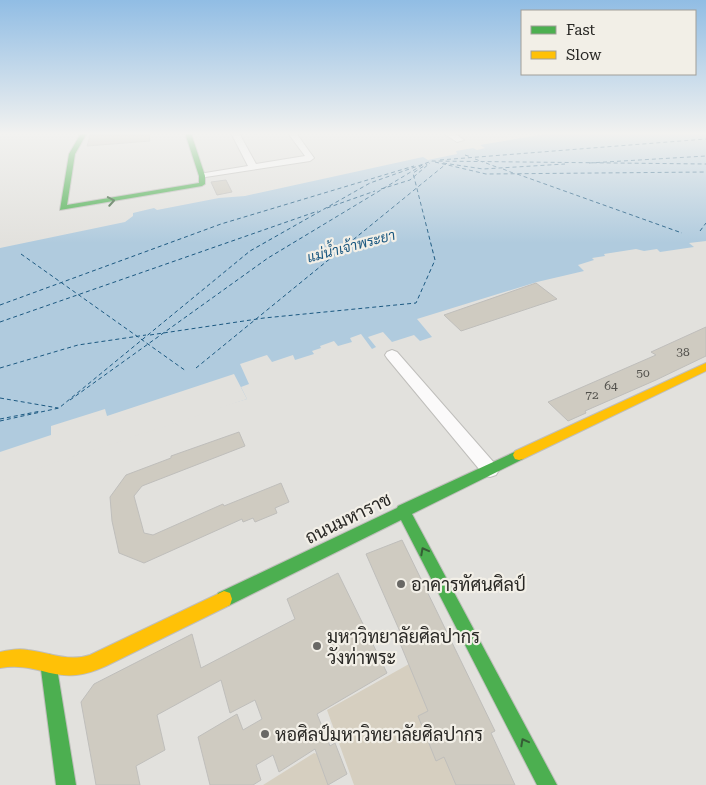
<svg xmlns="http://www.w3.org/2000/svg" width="706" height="785" font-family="'Roboto Serif',Sarabun,serif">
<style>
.green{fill:#d6cfc0}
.water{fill:#b0cbde}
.pier{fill:#e2e1dd}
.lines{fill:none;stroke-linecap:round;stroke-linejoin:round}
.ferry{stroke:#1c5981;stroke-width:1;stroke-dasharray:4 3;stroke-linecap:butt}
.building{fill:#cfcbc1;stroke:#bfbebb}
.street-casing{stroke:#bfbebb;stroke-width:2}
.fast-casing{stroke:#bfbebb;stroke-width:2}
.slow-casing{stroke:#bfbebb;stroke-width:2}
.street{fill:#fbfafa;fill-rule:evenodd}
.fast{fill:#4caf50;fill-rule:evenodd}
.slow{fill:#ffc107;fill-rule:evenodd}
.oneway{stroke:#365d36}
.poi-dot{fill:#696865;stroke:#f2efe7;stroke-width:2}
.labels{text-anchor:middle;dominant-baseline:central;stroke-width:4.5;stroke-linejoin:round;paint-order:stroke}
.number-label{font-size:12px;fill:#52514c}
.far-water-label{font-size:14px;font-style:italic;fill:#1c5981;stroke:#f2efe7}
.near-street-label{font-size:18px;fill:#282724;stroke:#f2efe7}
.near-poi-label{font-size:18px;fill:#282724;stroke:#f2efe7;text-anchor:start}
</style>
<rect width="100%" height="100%" fill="#e2e1dd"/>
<path class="green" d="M 409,664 L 428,711 L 418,716 L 445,757 L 456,785 L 354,785 L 327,710 Z
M 314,753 L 317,754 L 328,785 L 263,785 Z"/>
<path class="water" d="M 552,133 L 706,133 L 706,241 L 689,243 L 694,247 L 660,252 L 657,249 L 644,251 L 636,249 L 604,254 L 605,256 L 592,258 L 594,260 L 578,265 L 584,271 L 537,282 L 417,319 L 432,337 L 420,341 L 414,335 L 392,342 L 383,332 L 368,337 L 376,347 L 372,349 L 361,334 L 350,338 L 352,342 L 338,346 L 334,341 L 320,346 L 321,348 L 312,351 L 314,354 L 295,360 L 293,355 L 272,362 L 267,355 L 240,364 L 249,384 L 241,387 L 247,399 L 151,427 L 0,479 L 0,248 L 125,222 L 133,216 L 133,213 L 154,208 L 157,210 L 219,198 L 245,196 L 423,157 L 428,160 L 457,154 L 456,151 L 473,148 L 477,150 L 485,148 L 480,145 Z"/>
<path class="pier" d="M 234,374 L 247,399 L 0,481 L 0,452 L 51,435 L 51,426 L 105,409 L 107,416 Z"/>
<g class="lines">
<path class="ferry" d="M 465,155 L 471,157
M 475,159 L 483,162
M 440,160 L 706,139
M 435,162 L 486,174 L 706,172
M 443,163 L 483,169 L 565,164
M 486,163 L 499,168
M 589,163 L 706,156
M 503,169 L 513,173
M 517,174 L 682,233
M 381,189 L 410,180 L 430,163
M 327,208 L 375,191
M 700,231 L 706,223
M 21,254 L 186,371
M 0,305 L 221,224 L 414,166
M 0,322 L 318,211
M 150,335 L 264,318 L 416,303 L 435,260 L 413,173 L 427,164
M 0,368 L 78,345 L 146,335
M 196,368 L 446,164
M 0,398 L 58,408
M 70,400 L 268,258 L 424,164
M 0,419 L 41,411
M 0,421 L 59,408 L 250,251 L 370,183 L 432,161 L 706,164"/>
</g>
<path class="building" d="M 91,133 L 149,133 L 150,141 L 87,146 Z
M 226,180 L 232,192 L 217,195 L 211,182 Z
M 536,283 L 557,299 L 461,331 L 444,315 Z
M 706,327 L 706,356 L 656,380 L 585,411 L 586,413 L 568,421 L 548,402 L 656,355 L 651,352 Z
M 239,432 L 245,446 L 142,486 L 134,496 L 144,533 L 153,535 L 223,504 L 224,506 L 281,483 L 289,502 L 275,508 L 277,513 L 255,522 L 253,518 L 243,522 L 242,519 L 144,563 L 119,553 L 112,521 L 110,497 L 126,475 L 171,458 L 171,456 Z
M 402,540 L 495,731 L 491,733 L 515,785 L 456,785 L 444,757 L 436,761 L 418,716 L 428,711 L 397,636 L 401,634 L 366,554 Z
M 338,573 L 387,673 L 317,714 L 330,746 L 335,743 L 347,774 L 328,785 L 315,749 L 279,772 L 273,755 L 256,765 L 261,780 L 253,785 L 210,785 L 198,737 L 237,714 L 243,730 L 262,719 L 255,700 L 230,713 L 221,680 L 157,715 L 165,750 L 136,766 L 140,785 L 96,785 L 81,702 L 94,684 L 192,634 L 201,668 L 295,619 L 287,599 Z"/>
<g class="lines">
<defs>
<path id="street" d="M 231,133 L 239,133 L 256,164 L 305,156 L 288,133 L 296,133 L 314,158 L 310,161 L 199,178 L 199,174 L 248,166 Z
M 443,133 L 454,133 L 464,140 L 457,142 Z
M 392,350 L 397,352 L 496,465 L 499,470 L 496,475 L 490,477 L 484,475 L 387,358 L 385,355 L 387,352 Z"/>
<path id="fast" d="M 81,133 L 87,133 L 75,154 L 67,205 L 199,183 L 199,176 L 185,133 L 191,133 L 205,176 L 205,184 L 202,186 L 60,210 L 69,154 Z
M 519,450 L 523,451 L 525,455 L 523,459 L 412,514 L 557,785 L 537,785 L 401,520 L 230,605 L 224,607 L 218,605 L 216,599 L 218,593 L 397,508 L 398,506 Z
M 48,654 L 54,656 L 56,662 L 76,785 L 56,785 L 40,662 L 42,656 Z"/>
<path id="slow" d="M 706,363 L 706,371 L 523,459 L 519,460 L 515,459 L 513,455 L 515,451 Z
M 224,591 L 230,593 L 232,599 L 230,605 L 106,666 C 97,670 87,674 76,675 C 49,678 32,662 0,668 L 0,652 C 9,650 18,648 28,650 C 50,653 68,662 90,655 Z"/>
</defs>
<use href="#street" class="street-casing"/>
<use href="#fast" class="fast-casing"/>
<use href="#slow" class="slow-casing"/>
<use href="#street" class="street"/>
<use href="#fast" class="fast"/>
<use href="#slow" class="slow"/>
</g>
<defs><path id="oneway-chevron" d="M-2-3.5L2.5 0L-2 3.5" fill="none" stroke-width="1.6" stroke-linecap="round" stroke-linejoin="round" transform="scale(1.25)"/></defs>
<g class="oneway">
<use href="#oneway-chevron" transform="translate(111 201) rotate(-10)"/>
<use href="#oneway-chevron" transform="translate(424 551) rotate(-118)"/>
<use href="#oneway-chevron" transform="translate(524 742) rotate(-118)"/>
</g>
<linearGradient id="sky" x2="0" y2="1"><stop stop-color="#91bde4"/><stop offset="0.55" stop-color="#f2f2f0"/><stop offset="1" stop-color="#f2f2f0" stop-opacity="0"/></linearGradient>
<rect width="706" height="243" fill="url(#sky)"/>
<g class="poi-dot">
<circle cx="401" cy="584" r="5"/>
<circle cx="317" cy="646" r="5"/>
<circle cx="265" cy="734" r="5"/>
</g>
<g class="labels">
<g class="number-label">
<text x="683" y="352">38</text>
<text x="643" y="373">50</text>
<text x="611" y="386">64</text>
<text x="592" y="395">72</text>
</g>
<g class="far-water-label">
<text transform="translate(351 246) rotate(-15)">แม่น้ำเจ้าพระยา</text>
</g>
<g class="near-street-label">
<text transform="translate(348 518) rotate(-26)">ถนนมหาราช</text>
</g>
<g class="near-poi-label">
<text x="411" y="584">อาคารทัศนศิลป์</text>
<text x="327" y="636">มหาวิทยาลัยศิลปากร<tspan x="327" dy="21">วังท่าพระ</tspan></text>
<text x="275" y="734">หอศิลป์มหาวิทยาลัยศิลปากร</text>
</g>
</g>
<rect x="521" y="10" width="175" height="65" fill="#f2efe7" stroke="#a19f99"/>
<rect x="531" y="26" width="25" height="8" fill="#4caf50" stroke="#a19f99"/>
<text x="566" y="35" font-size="15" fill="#282724">Fast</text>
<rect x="531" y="51" width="25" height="8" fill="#ffc107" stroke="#a19f99"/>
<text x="566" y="60" font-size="15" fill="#282724">Slow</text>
</svg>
